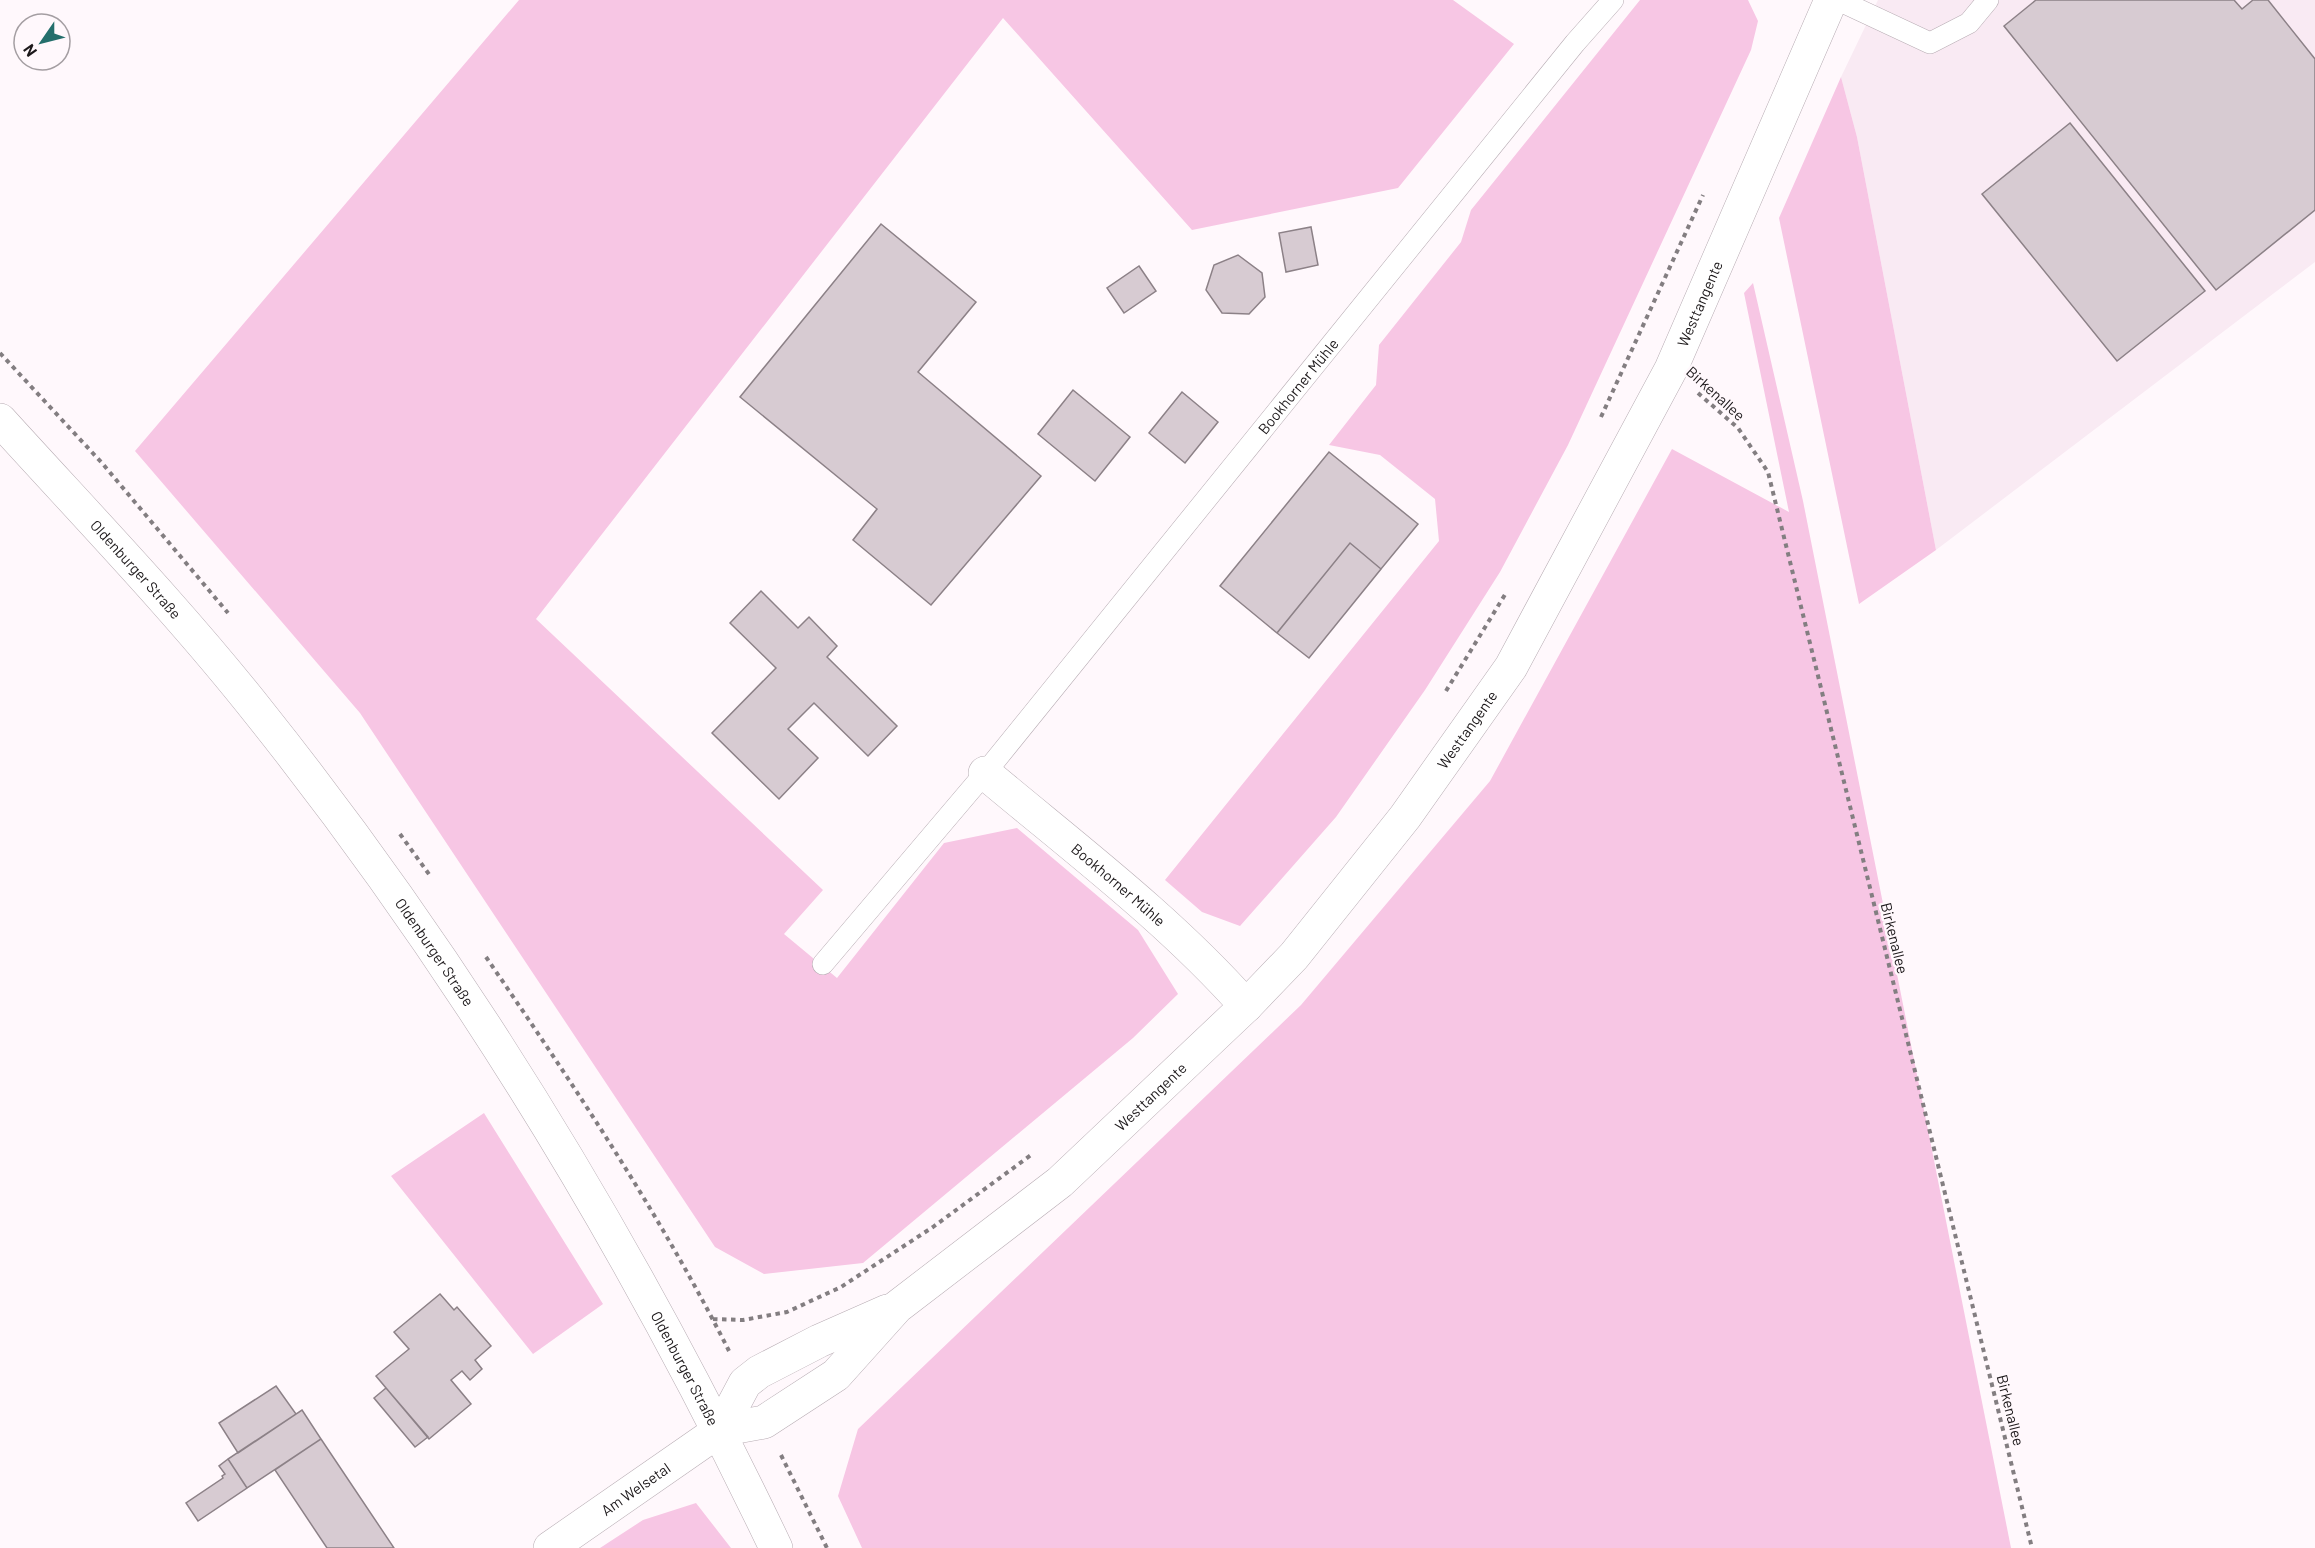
<svg xmlns="http://www.w3.org/2000/svg" width="2315" height="1548" font-family="Barlow,sans-serif">
<style>
.built{fill:#f9eaf3}
.green{fill:#f7c6e4}
.building{fill:#d7cbd2;stroke:#8c8187;stroke-width:1.5}
.lines{fill:none;stroke-linecap:round;stroke-linejoin:round}
.lane-casing{stroke:#b7acb3;stroke-width:22}
.street-casing{stroke:#b7acb3;stroke-width:34}
.secondary-casing{stroke:#b7acb3;stroke-width:34}
.path{stroke:#837e81;stroke-width:4;stroke-dasharray:4.5 4.5;stroke-linecap:butt}
.lane{stroke:#fff;stroke-width:21}
.street{stroke:#fff;stroke-width:33}
.secondary{stroke:#fff;stroke-width:33}
.labels{text-anchor:middle;dominant-baseline:central;stroke-width:5;stroke-linejoin:round;paint-order:stroke}
.street-label{font-size:15px;fill:#1c181a;stroke:#fff8fc}
</style>
<rect width="100%" height="100%" fill="#fff8fc"/>
<path class="built" d="M 1878,0 L 2315,0 L 2315,262 L 1936,550 L 1857,137 L 1841,77 Z"/>
<path class="green" d="M 519,0 L 1453,0 L 1514,44 L 1398,188 L 1192,230 L 1003,18 L 536,619 L 823,890 L 784,934 L 837,978 L 944,843 L 1017,828 L 1138,930 L 1178,994 L 1133,1038 L 863,1263 L 764,1274 L 715,1247 L 360,713 L 135,451 Z
M 1640,0 L 1748,0 L 1758,21 L 1751,50 L 1568,445 L 1500,572 L 1425,690 L 1336,817 L 1240,926 L 1202,912 L 1165,880 L 1439,541 L 1435,499 L 1380,455 L 1329,445 L 1376,385 L 1379,345 L 1461,242 L 1471,210 Z
M 1841,77 L 1857,137 L 1936,550 L 1859,604 L 1779,218 Z
M 1753,283 L 1803,501 L 2011,1548 L 862,1548 L 838,1496 L 858,1429 L 1301,1005 L 1490,781 L 1672,449 L 1789,512 L 1744,293 Z
M 484,1113 L 603,1304 L 533,1354 L 391,1176 Z
M 696,1503 L 731,1548 L 600,1548 L 643,1520 Z"/>
<path class="building" d="M 2036,0 L 2234,0 L 2242,9 L 2253,0 L 2268,0 L 2315,59 L 2315,210 L 2216,290 L 2004,26 Z
M 2070,123 L 2205,291 L 2117,361 L 1982,194 Z
M 881,224 L 976,302 L 918,372 L 1041,476 L 931,605 L 853,540 L 877,509 L 740,397 Z
M 1311,227 L 1318,265 L 1286,272 L 1279,233 Z
M 1238,255 L 1262,273 L 1265,297 L 1249,314 L 1222,313 L 1206,290 L 1214,265 Z
M 1139,266 L 1156,291 L 1124,313 L 1107,288 Z
M 1073,390 L 1130,437 L 1095,481 L 1038,434 Z
M 1182,392 L 1218,422 L 1185,463 L 1149,433 Z
M 1329,452 L 1418,524 L 1381,569 L 1350,543 L 1277,633 L 1220,586 Z
M 1350,543 L 1381,569 L 1309,658 L 1277,633 Z
M 761,591 L 798,628 L 809,617 L 837,646 L 827,657 L 897,726 L 868,756 L 814,703 L 788,729 L 818,758 L 779,799 L 712,733 L 776,668 L 730,623 Z
M 440,1294 L 454,1310 L 457,1307 L 491,1346 L 475,1360 L 482,1369 L 470,1380 L 462,1371 L 451,1380 L 471,1404 L 429,1439 L 376,1376 L 409,1349 L 394,1332 Z
M 276,1386 L 296,1414 L 238,1453 L 219,1423 Z
M 386,1388 L 428,1437 L 415,1447 L 374,1398 Z
M 302,1410 L 321,1439 L 247,1488 L 228,1459 Z
M 321,1439 L 394,1548 L 327,1548 L 275,1470 Z
M 228,1459 L 247,1488 L 198,1521 L 186,1503 L 223,1478 L 222,1476 L 225,1474 L 219,1466 Z"/>
<g class="lines">
<defs>
<g id="lane">
<path d="M 1838,0 L 1930,43 L 1969,23 L 1988,0"/>
<path id="s1" d="M 823,964 L 985,773 L 1575,43 L 1613,0"/>
</g>
<g id="street">
<path id="s2" d="M 985,773 C 1073,847 1169,919 1246,1006"/>
<path id="s3" d="M 550,1548 L 720,1430"/>
</g>
<g id="secondary">
<path id="s4" d="M 0,420 C 88,517 180,612 261,715 C 465,971 635,1253 776,1548"/>
<path id="s5" d="M 720,1430 L 764,1422 L 836,1375 L 897,1307 L 1060,1182 L 1246,1006 L 1294,956 L 1405,817 L 1511,667 L 1671,369 L 1831,0"/>
<path d="M 720,1430 L 745,1383 L 759,1372 L 819,1341 L 887,1311"/>
</g>
</defs>
<use href="#lane" class="lane-casing"/>
<use href="#street" class="street-casing"/>
<use href="#secondary" class="secondary-casing"/>
<path class="path" d="M 0,353 L 102,463 L 228,613
M 1698,393 L 1738,428 L 1768,472 L 2032,1548
M 1601,417 L 1703,195
M 1446,691 L 1506,593
M 400,834 L 431,877
M 486,957 C 573,1084 660,1214 729,1351
M 713,1319 L 743,1320 L 787,1312 L 841,1287 L 933,1227 L 1031,1155
M 781,1455 L 827,1548"/>
<use href="#lane" class="lane"/>
<use href="#street" class="street"/>
<use href="#secondary" class="secondary"/>
</g>
<g class="labels">
<g class="street-label">
<text stroke="none"><textPath href="#s5" startOffset="1524">Westtangente</textPath></text>
<text stroke="none"><textPath href="#s1" startOffset="748">Bookhorner Mühle</textPath></text>
<text transform="translate(1716 393) rotate(42)">Birkenallee</text>
<text stroke="none"><textPath href="#s4" startOffset="202">Oldenburger Straße</textPath></text>
<text stroke="none"><textPath href="#s5" startOffset="1038">Westtangente</textPath></text>
<text stroke="none"><textPath href="#s2" startOffset="174">Bookhorner Mühle</textPath></text>
<text transform="translate(1895 938) rotate(76)">Birkenallee</text>
<text stroke="none"><textPath href="#s4" startOffset="688">Oldenburger Straße</textPath></text>
<text stroke="none"><textPath href="#s5" startOffset="552">Westtangente</textPath></text>
<text stroke="none"><textPath href="#s4" startOffset="1174">Oldenburger Straße</textPath></text>
<text transform="translate(2011 1410) rotate(76)">Birkenallee</text>
<text stroke="none"><textPath href="#s3" startOffset="104">Am Welsetal</textPath></text>
</g>
</g>
<g transform="translate(42 42) rotate(235)"><circle r="28" fill="#fff8fc" stroke="#a49ea2" stroke-width="1.5"/>
<path d="M0-4.5L10 22L0 15L-10 22Z" fill="#246f6c"/>
<text y="-9" font-size="16" font-weight="bold" text-anchor="middle" fill="#1c181a">N</text>
</g>
</svg>
